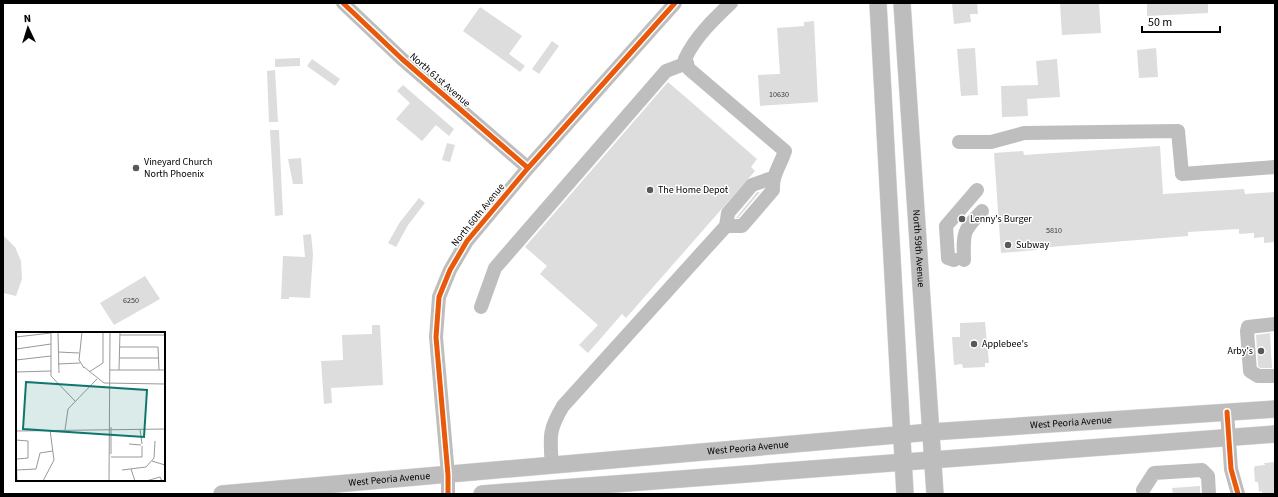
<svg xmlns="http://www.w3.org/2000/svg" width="1278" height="497" font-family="'Source Sans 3',sans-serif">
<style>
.building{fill:#ddd}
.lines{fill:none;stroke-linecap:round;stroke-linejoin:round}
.major-casing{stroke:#dbdbdb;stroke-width:18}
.minor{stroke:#bebebe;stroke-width:14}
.major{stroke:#bdbdbd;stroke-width:17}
.cycleway-casing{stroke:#fff;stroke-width:8}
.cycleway{stroke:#e8590c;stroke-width:5}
.poi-dot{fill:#595959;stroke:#fff;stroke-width:1.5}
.labels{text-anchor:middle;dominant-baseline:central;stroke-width:3;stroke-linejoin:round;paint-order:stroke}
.number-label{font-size:8px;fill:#373737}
.street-label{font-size:10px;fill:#000;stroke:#fff}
.poi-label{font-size:10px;fill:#000;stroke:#fff;text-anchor:start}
.inset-road{fill:none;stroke:#999;stroke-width:1}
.view{fill:#0f766e;fill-opacity:0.15;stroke:#0f766e;stroke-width:2}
.inset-edge{fill:none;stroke:#000;stroke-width:2}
</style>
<rect width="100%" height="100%" fill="#fff"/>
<path class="building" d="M 952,3 L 977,3 L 978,14 L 970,14 L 971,22 L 954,24 Z
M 1060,3 L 1099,3 L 1101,33 L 1062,35 Z
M 1147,3 L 1208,3 L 1208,13 L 1147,16 Z
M 480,7 L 522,36 L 509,54 L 525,66 L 520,72 L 463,31 Z
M 814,21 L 818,102 L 760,106 L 758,75 L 780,74 L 777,28 L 804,26 L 804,22 Z
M 552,41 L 559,46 L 539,74 L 532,69 Z
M 975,48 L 978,95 L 961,96 L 957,49 Z
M 1156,48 L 1158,77 L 1139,78 L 1137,50 Z
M 300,58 L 300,66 L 275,67 L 275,59 Z
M 312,59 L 340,79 L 335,86 L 307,66 Z
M 1057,59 L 1060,97 L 1027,99 L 1028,116 L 1002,117 L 1001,86 L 1038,85 L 1036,61 Z
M 275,70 L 278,122 L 269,122 L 267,71 Z
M 668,82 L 757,159 L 751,167 L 755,171 L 626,318 L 622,314 L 588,353 L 579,345 L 598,325 L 540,274 L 547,266 L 525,247 Z
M 403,85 L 454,129 L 449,136 L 436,125 L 422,141 L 396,119 L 410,103 L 397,91 Z
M 270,130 L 279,130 L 283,215 L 275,216 Z
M 447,143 L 455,145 L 450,162 L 442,160 Z
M 1160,146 L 1163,194 L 1244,189 L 1245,194 L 1275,192 L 1275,242 L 1264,243 L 1264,237 L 1254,238 L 1254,233 L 1239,234 L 1239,229 L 1188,232 L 1188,236 L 1037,248 L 1037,250 L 1001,253 L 994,153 L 1023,151 L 1024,155 Z
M 301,158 L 303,184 L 293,184 L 288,159 Z
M 757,192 L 760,192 L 738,218 L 736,218 Z
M 419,198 L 425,203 L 408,225 L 396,247 L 388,243 L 400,222 Z
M 311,234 L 313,254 L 310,298 L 289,297 L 289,299 L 281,299 L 283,256 L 305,257 L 303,235 Z
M 3,235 L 15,247 L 21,261 L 22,279 L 16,296 L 3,293 Z
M 145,276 L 160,299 L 114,325 L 100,303 Z
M 985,322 L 989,363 L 985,363 L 985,367 L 963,368 L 962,364 L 954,365 L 952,337 L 960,337 L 960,323 Z
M 372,325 L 380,325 L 383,385 L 331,388 L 332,403 L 324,404 L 321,361 L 343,360 L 342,335 L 372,334 Z
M 1270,333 L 1272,368 L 1260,368 L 1258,366 L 1256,335 Z
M 1275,462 L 1275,494 L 1262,494 L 1262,491 L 1259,492 L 1258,482 L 1255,482 L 1254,468 L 1255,466 L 1265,465 L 1264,463 Z
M 1200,486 L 1200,494 L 1173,494 L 1172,488 Z"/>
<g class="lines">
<defs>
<g id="major">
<path d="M 878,3 L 905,494"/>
<path id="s1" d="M 902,3 L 935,494"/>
<path id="s2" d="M 222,494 L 931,432 L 1275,409"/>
<path d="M 482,494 L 1275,434"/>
</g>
</defs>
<use href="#major" class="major-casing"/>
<path class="minor" d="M 343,3 L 402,59 L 528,168
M 959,142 L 991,142 L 1024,133 L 1178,131 L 1182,174 L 1275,167
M 726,226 L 728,213 L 752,185 L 772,178
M 954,260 L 948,258 L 946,226 L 977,190
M 964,260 C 963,232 963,231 982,211
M 481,307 L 495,268 L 666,71 L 687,63
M 1275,324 L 1248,327 L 1247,331 L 1250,371 L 1258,376 L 1275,376
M 1227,412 L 1231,469 L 1238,494
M 552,466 C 550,437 548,431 563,406 L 726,226 L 742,226 L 773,190 C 772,175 780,166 785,151 L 689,69 L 685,59 C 695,37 714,19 731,3
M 1143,490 L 1154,473 L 1202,470 L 1208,476 L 1209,494
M 448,494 L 448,475 L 436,337 L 439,297 L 450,270 L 467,241 L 528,168 L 675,3"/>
<use href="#major" class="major"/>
<defs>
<path id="cycleway" d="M 343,3 L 402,59 L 528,168
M 1227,412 L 1231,469 L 1238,494
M 448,494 L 448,475 L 436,337 L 439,297 L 450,270 L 467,241 L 528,168 L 675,3"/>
</defs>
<use href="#cycleway" class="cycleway-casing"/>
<use href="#cycleway" class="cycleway"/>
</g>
<g class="poi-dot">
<circle cx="136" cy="168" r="4"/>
<circle cx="650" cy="190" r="4"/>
<circle cx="962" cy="219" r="4"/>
<circle cx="1008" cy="245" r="4"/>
<circle cx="974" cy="344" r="4"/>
<circle cx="1261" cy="351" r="4"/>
</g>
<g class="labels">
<g class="number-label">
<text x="779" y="94">10630</text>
<text x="1054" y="230">5810</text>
<text x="131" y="300">6250</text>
</g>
<g class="street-label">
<text transform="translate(440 80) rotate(41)">North 61st Avenue</text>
<text transform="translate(478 215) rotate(-51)">North 60th Avenue</text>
<text stroke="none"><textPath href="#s1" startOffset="246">North 59th Avenue</textPath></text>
<text stroke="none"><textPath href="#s2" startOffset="852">West Peoria Avenue</textPath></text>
<text stroke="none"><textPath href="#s2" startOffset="528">West Peoria Avenue</textPath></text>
<text stroke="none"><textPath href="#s2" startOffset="168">West Peoria Avenue</textPath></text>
</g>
<g class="poi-label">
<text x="144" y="162">Vineyard Church<tspan x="144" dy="12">North Phoenix</tspan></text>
<text x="658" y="190">The Home Depot</text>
<text x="970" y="219">Lenny's Burger</text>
<text x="1016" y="245">Subway</text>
<text x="982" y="344">Applebee's</text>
<text x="1253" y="351" text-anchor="end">Arby's</text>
</g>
</g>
<g transform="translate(16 332)">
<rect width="149" height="149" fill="#fff"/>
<path class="inset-road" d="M 35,0 L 35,44 L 59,69M 42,0 L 43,41M 66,0 L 63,28 L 68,36M 104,3 L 149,3M 0,5 L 35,1M 104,15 L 142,15 L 143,38M 0,17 L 35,12M 42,20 L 63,21M 103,26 L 142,26M 0,28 L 35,24M 42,32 L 64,31M 68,35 L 88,51 L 149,52M 94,38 L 149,38M 103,38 L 104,0M 0,40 L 35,39M 73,40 L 87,31 L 87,0M 124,97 L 126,112M 49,98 L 52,77 L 81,47M 0,99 L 149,97M 0,108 L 12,109 L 12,126 L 1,127M 113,112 L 125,113M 0,120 L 1,149M 95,122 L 95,95M 95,125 L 126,125 L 126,114M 136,129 L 149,133M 115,137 L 119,149M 1,138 L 20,137 L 24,121 L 37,119M 106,138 L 130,135 L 138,126 L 139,109M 27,149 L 38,128 L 34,98M 93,149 L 94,0M 130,149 L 144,145 L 146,149"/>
<path class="view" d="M 10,50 L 131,58 L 128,105 L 7,97 Z"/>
<rect width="149" height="149" class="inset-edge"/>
</g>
<rect width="1278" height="497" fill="none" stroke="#000000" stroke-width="8"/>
<g transform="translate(28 28) rotate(356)" stroke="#ffffff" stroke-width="3" paint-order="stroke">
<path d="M0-3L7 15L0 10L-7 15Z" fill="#000000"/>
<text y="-6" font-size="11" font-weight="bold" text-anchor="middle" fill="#000000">N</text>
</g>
<path d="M1142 26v6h78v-6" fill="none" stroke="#000000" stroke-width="2"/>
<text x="1148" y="26" font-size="12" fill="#000000" stroke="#ffffff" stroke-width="3" paint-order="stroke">50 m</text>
</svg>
